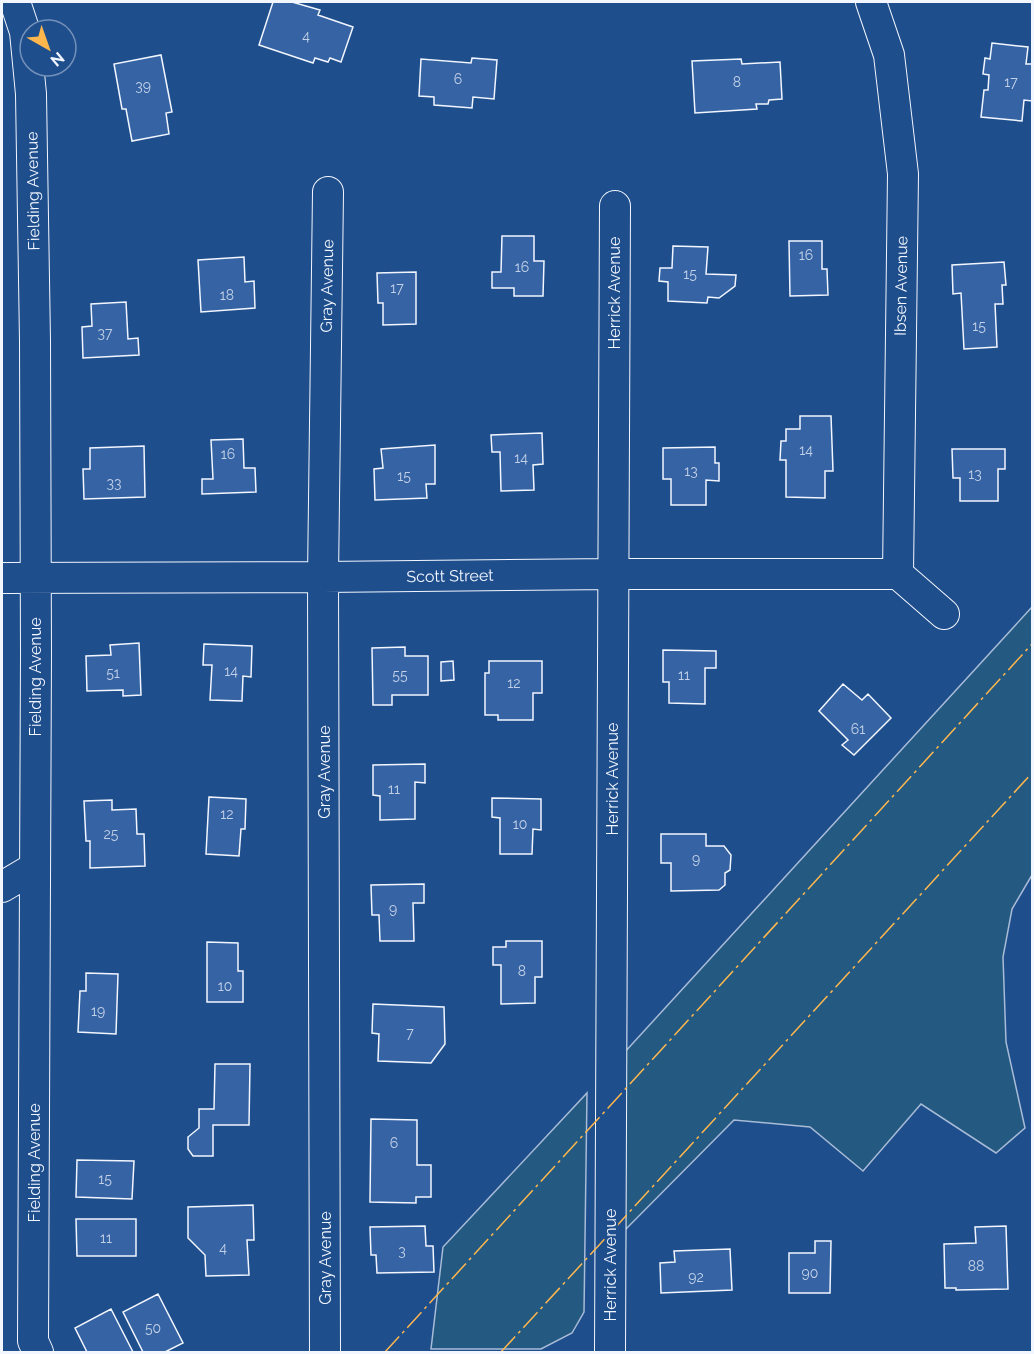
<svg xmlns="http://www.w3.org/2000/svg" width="1034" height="1354" font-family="Raleway,sans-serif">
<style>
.green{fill:#245a82;stroke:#a8bbd7;stroke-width:1.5}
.building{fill:#3563a3;stroke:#f2f6ff;stroke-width:1.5}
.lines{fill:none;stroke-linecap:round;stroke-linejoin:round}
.minor-casing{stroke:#f2f6ff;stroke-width:32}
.minor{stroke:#1f4e8c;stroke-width:30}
.power{stroke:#ffb74d;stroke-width:1.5;stroke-dasharray:21 4.5 3 4.5;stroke-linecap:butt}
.labels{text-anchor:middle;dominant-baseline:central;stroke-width:4.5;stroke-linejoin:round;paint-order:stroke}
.number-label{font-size:14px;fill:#c3d1e8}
.street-label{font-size:16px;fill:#f2f6ff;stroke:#1f4e8c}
</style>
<rect width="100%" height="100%" fill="#1f4e8c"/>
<path class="green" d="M 1032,607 L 1032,875 L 1012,909 L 1003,957 L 1006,1042 L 1025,1128 L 996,1153 L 921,1104 L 863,1171 L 810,1127 L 734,1120 L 624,1231 L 623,1054 Z
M 587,1093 L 584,1312 L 572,1333 L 541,1349 L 431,1349 L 443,1247 Z"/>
<path class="building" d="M 273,2 L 292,2 L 320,10 L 318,15 L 353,27 L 341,62 L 330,58 L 328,62 L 315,58 L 313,63 L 259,45 Z
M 992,43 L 1028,47 L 1026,64 L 1032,64 L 1032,101 L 1024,100 L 1022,121 L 981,117 L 984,90 L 988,90 L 989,75 L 983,74 L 985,58 L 990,59 Z
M 161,55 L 172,112 L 166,113 L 169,134 L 132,141 L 126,109 L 122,109 L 114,64 Z
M 472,58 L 497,60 L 494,99 L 473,97 L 472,108 L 434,105 L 434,97 L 419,96 L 421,59 L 471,63 Z
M 741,59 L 742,64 L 780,62 L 782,99 L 769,100 L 768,104 L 756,104 L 757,109 L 695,113 L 692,61 Z
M 502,236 L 534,236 L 534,261 L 544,261 L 543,296 L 514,296 L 514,288 L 492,288 L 492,272 L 501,272 Z
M 789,241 L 822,241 L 822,269 L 827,269 L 828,295 L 790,296 Z
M 673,246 L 708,247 L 706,274 L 736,275 L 735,286 L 719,298 L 708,297 L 707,303 L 668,301 L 668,282 L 659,281 L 660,268 L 672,268 Z
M 244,257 L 245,282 L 254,281 L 255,308 L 201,312 L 198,260 Z
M 1004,262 L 1006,285 L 1002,285 L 1003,304 L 995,304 L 997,347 L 964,349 L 961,293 L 953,294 L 952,265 Z
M 416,272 L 416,324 L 383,325 L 383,303 L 378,303 L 377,273 Z
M 126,302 L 128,339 L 138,338 L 139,355 L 83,358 L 82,327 L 92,326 L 91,304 Z
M 800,416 L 831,416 L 833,471 L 825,471 L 825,498 L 786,497 L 786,460 L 780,460 L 781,441 L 786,441 L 786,429 L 800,429 Z
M 542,433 L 543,464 L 533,465 L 534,490 L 501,491 L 500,452 L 492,452 L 491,435 Z
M 243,439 L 244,468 L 255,468 L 256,492 L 202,494 L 202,479 L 213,479 L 211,440 Z
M 435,445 L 435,484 L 426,484 L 427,498 L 375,500 L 374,469 L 383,468 L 381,449 Z
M 144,446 L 145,497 L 84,499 L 83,469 L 90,469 L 90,448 Z
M 715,447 L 715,463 L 719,463 L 719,481 L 706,480 L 706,505 L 671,505 L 671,479 L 663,479 L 663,448 Z
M 952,449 L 1005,449 L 1005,469 L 998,469 L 998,501 L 960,501 L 960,478 L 953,478 Z
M 139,643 L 141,695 L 123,696 L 123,690 L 87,691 L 86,656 L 111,655 L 110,645 Z
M 204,644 L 252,646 L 251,677 L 243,676 L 242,701 L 210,700 L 212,665 L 203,665 Z
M 405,647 L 405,656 L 428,656 L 428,695 L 392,695 L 392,705 L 373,705 L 372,648 Z
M 663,650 L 716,651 L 716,668 L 705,668 L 705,704 L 669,703 L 669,682 L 663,682 Z
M 453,661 L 454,680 L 441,681 L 441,662 Z
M 489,661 L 542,661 L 542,693 L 533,693 L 533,720 L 498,720 L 498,715 L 485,715 L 485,673 L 489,673 Z
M 843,684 L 862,700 L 868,694 L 891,718 L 854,755 L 842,745 L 848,740 L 819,711 Z
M 425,764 L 425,783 L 415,782 L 415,819 L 380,820 L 380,796 L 373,795 L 373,765 Z
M 209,797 L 246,799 L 245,829 L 241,829 L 239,856 L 206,854 Z
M 492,798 L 541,799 L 541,830 L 533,829 L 532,854 L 500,854 L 500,818 L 492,817 Z
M 112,800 L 112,810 L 136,809 L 137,834 L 144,834 L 145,866 L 90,868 L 90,841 L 86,841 L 84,801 Z
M 661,834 L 706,834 L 706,846 L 724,846 L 731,855 L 730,870 L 725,873 L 725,885 L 719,890 L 671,891 L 671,863 L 661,863 Z
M 424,884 L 424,903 L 413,903 L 414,941 L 380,941 L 379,915 L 372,915 L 371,885 Z
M 506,941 L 542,941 L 542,977 L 535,977 L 535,1003 L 501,1004 L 501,965 L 493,965 L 493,947 L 506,947 Z
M 207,942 L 238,943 L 238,971 L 243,971 L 243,1002 L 207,1002 Z
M 86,973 L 118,974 L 116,1034 L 78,1032 L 80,991 L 86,991 Z
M 373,1004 L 444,1007 L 445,1044 L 431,1063 L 378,1061 L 379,1034 L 372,1033 Z
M 215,1064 L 250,1064 L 249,1125 L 213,1125 L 213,1156 L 193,1156 L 188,1149 L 188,1137 L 199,1128 L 199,1109 L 214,1109 Z
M 371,1119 L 417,1120 L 417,1165 L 431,1165 L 431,1197 L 416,1197 L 416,1203 L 370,1202 Z
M 77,1160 L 134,1161 L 132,1199 L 76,1197 Z
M 253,1205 L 254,1240 L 247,1240 L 249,1275 L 206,1276 L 205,1255 L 188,1238 L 188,1207 Z
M 76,1219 L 136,1219 L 136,1256 L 77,1256 Z
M 425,1226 L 426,1246 L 433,1246 L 434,1272 L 377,1273 L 376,1255 L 371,1255 L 370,1227 Z
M 1006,1226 L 1008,1289 L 956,1290 L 956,1288 L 945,1288 L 944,1244 L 976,1243 L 975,1227 Z
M 815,1241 L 831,1241 L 830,1293 L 789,1293 L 789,1253 L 815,1253 Z
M 730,1249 L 732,1290 L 661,1293 L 660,1263 L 675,1262 L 674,1251 Z
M 158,1294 L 183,1343 L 165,1352 L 143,1352 L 123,1312 Z
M 111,1309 L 133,1352 L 87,1352 L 75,1328 Z"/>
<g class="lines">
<defs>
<path id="minor" d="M 15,2 L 25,32 L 31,94 L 35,341 L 36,653 L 33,1341 L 38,1352
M 871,2 L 889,55 L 903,174 L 898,574
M 898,574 L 944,614
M 2,578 L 323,577 L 613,574 L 898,574
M 2,887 L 34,868
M 325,1352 L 323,577 L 328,192
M 610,1352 L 615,206"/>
</defs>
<use href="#minor" class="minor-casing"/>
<use href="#minor" class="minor"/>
<path class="power" d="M 385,1352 L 1032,644
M 501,1352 L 1032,773"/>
</g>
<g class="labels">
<g class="number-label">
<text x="306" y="36">4</text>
<text x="458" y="79">6</text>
<text x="737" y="82">8</text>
<text x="1011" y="82">17</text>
<text x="143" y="86">39</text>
<text x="806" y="255">16</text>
<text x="522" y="267">16</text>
<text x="690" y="274">15</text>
<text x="397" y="288">17</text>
<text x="227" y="295">18</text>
<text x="979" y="326">15</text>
<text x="105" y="333">37</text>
<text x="806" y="450">14</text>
<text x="228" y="454">16</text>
<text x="521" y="458">14</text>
<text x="691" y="471">13</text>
<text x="975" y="474">13</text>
<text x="404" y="476">15</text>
<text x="114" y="483">33</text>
<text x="231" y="671">14</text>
<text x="113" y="673">51</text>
<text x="400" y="675">55</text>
<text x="684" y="675">11</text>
<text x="514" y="683">12</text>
<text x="858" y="729">61</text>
<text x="394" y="789">11</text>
<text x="227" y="814">12</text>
<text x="520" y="824">10</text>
<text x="111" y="834">25</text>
<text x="696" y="859">9</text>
<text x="393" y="909">9</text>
<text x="522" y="971">8</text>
<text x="225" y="986">10</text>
<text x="98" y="1011">19</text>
<text x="410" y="1033">7</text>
<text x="394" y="1143">6</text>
<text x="105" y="1179">15</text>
<text x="106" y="1238">11</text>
<text x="223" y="1248">4</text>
<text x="402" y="1251">3</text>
<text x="976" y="1266">88</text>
<text x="810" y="1273">90</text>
<text x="696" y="1277">92</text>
<text x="153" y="1328">50</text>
</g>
<g class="street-label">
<text transform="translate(33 191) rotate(-91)">Fielding Avenue</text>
<text transform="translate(327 286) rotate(-89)">Gray Avenue</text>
<text transform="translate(901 286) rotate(-89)">Ibsen Avenue</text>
<text transform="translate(614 293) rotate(-90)">Herrick Avenue</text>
<text transform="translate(450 576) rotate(-1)">Scott Street</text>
<text transform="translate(35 677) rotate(-90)">Fielding Avenue</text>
<text transform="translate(324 772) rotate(-90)">Gray Avenue</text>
<text transform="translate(612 779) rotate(-90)">Herrick Avenue</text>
<text transform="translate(34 1163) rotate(-90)">Fielding Avenue</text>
<text transform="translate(325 1258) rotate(-90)">Gray Avenue</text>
<text transform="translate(610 1265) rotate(-90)">Herrick Avenue</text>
</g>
</g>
<rect width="1034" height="1354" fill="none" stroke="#f2f6ff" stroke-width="6"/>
<g transform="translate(48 48) rotate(140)"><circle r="28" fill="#1f4e8c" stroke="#7391ba" stroke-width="1.5"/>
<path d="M0-4.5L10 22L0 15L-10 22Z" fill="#ffb74d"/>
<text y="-9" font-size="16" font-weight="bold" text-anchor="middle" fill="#f2f6ff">N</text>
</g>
</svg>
